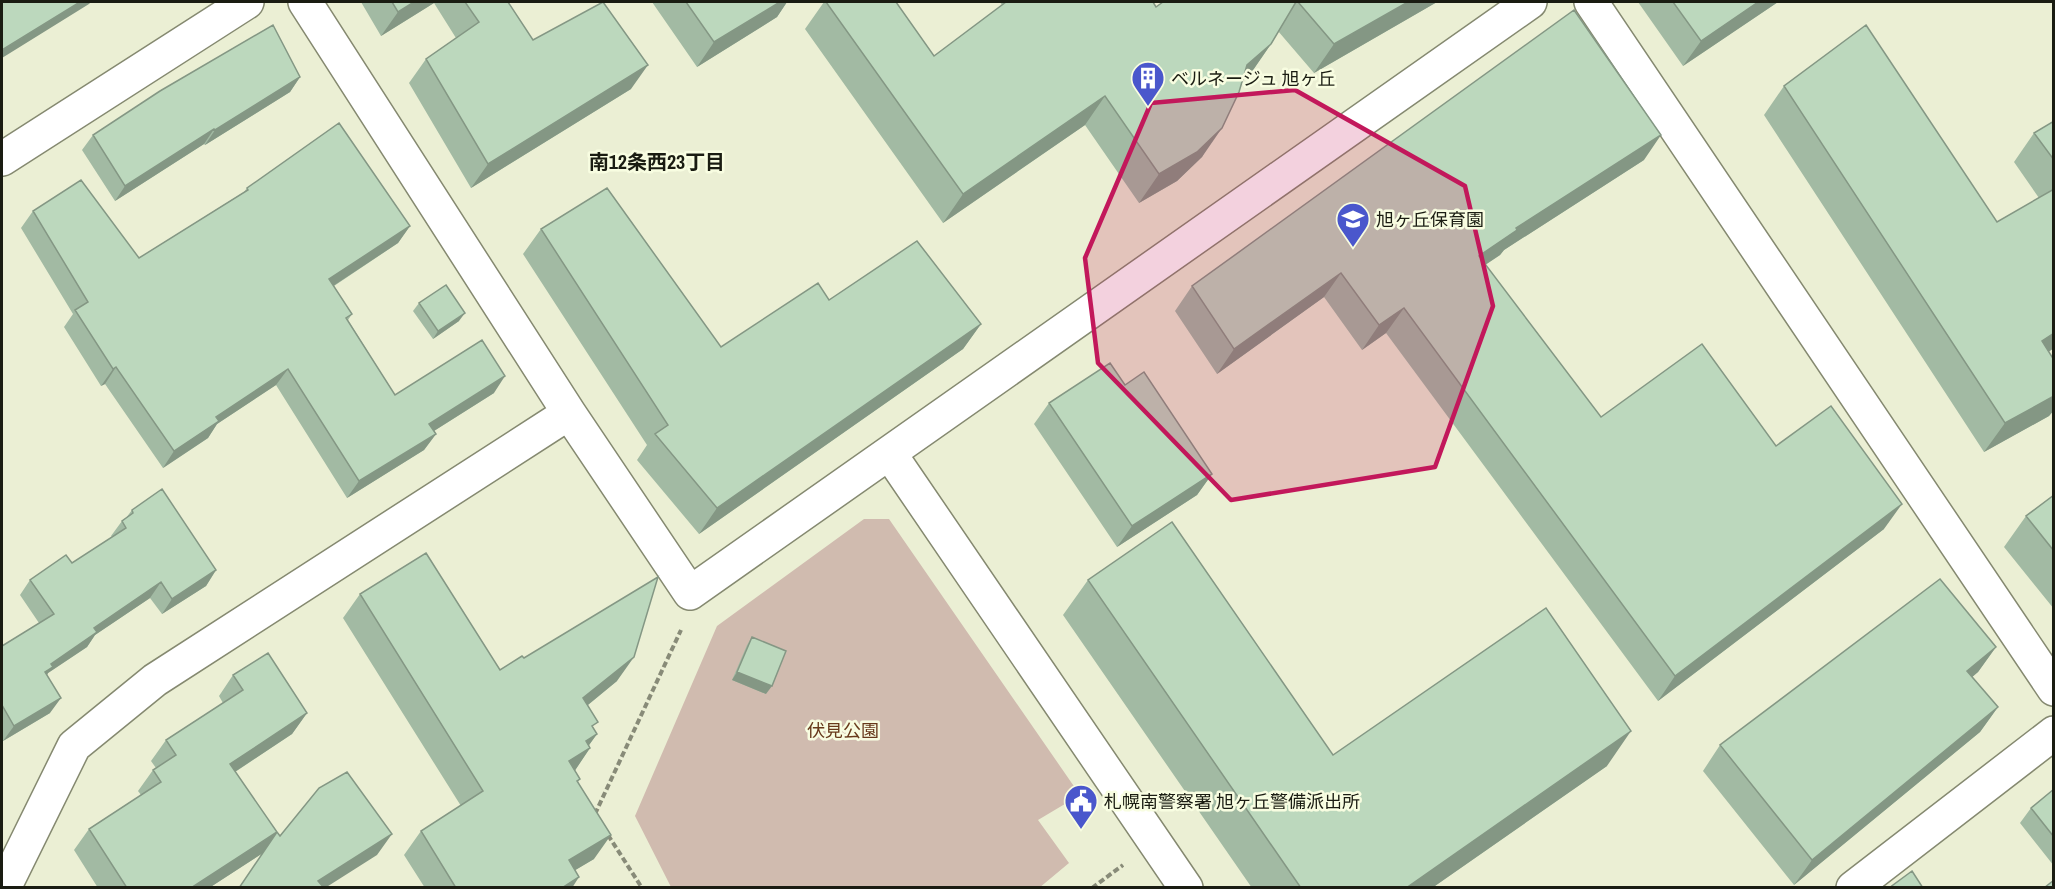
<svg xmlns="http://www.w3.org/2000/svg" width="2055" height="889" font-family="'Archivo Narrow','Noto Sans JP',sans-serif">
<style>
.green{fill:#d0bbaf}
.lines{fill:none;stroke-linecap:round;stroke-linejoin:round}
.minor-casing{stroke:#858970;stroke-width:36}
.path{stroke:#888b78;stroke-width:4;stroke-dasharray:6 3;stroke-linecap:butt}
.minor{stroke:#fff;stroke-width:33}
.wall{fill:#a2baa3}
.shaded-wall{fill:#849784}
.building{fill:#bcd8bd;stroke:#849784;stroke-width:1.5}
.marked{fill:#c2185b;fill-opacity:0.2;stroke:#c2185b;stroke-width:4.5;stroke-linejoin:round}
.labels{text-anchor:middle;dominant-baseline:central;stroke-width:5;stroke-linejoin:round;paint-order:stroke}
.poi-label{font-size:18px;fill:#1a1c12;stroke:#f8fde1;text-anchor:start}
.park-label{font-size:18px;fill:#67391b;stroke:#f8fde1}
.neighbourhood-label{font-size:20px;font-weight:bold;fill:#1a1c12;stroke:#f8fde1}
</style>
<rect width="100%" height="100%" fill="#ebefd4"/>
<path class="green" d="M 864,519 L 889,519 L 1080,795 L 1038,820 L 1069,863 L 1039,888 L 671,887 L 635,816 L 717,626 Z"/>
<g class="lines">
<defs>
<path id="minor" d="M 305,2 L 569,413 L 690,593 L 1530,2
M 1591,2 L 2054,689
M 2,159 L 247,2
M 890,454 L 1186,888
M 4,888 L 74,746 L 155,680 L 569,413
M 1853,888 L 2054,733"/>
</defs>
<use href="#minor" class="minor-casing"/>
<path class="path" d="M 595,814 L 681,630
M 608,835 L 642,888
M 1092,888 L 1123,865"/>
<use href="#minor" class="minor"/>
</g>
<path class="wall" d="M 361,2 L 508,2 L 533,40 L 631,89 L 471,188 L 409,83 L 426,59 L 456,38 L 434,3 L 381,36 Z
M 652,2 L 787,2 L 777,17 L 697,67 Z
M 824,2 L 896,2 L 934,56 L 1002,5 L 1000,2 L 1153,2 L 1156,7 L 1163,2 L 1437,2 L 1314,73 L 1278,31 L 1271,44 L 1251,73 L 1242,80 L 1202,157 L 1177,181 L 1139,203 L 1085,125 L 943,223 L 805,29 Z
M 1638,2 L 1778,2 L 1683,66 Z
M 300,77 L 290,92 L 205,145 L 204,144 L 115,201 L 82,150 L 93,135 Z
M 1784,86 L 1997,222 L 2039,198 L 2014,162 L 2034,133 L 2054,121 L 2054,348 L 2048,352 L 2054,360 L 2054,410 L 2049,416 L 1984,452 L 1764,115 Z
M 1644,160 L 1504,250 L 1500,255 L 1485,265 L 1601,417 L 1776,446 L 1884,529 L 1658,701 L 1386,333 L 1362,350 L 1324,297 L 1217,374 L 1175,311 L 1192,286 Z
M 247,188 L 410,226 L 398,243 L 334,286 L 352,314 L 348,320 L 395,395 L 494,393 L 434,431 L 436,434 L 424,450 L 347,498 L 276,385 L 217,424 L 208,438 L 163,468 L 105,384 L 101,386 L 64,327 L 73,314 L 21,228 L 33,211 L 139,258 L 244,192 Z
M 541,229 L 721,347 L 829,300 L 981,324 L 963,349 L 699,534 L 637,460 L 647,445 L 523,254 Z
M 419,303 L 459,321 L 433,339 L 413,311 Z
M 1049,403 L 1212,474 L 1197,495 L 1117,547 L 1034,424 Z
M 2054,495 L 2054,609 L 2004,547 L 2026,516 Z
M 132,510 L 216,570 L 206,586 L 162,614 L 150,598 L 95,635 L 87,647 L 48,673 L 47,675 L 50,713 L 3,741 L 2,738 L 2,646 L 39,623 L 20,595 L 30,580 L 72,563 L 112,537 L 111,536 L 122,521 L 126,518 Z
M 1088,580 L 1333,755 L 1607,766 L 1432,888 L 1252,888 L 1063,615 Z
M 360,594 L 500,670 L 524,658 L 617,681 L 588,705 L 593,729 L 597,734 L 589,745 L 590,748 L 575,770 L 580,779 L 578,782 L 594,859 L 575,870 L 572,888 L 425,888 L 404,855 L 421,831 L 461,806 L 343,618 Z
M 752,637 L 766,694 L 732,680 L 747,645 Z
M 1996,647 L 1978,672 L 1972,677 L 1998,707 L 1980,732 L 1794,885 L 1703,771 L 1720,745 Z
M 233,675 L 307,713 L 292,734 L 235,772 L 263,853 L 209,888 L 98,888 L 74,850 L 89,829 L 141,795 L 138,791 L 153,770 L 156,768 L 151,761 L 166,740 L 223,703 L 219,696 Z
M 2054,789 L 2054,866 L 2020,823 L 2031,808 Z"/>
<path class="shaded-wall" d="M 80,2 L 91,2 L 89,4 L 2,58 L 2,50 Z
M 414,2 L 435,2 L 434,3 L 381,36 L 398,12 Z
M 780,2 L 787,2 L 777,17 L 697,67 L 714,42 Z
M 1408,2 L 1437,2 L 1314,73 L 1334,44 Z
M 1758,2 L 1778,2 L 1683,66 L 1701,41 Z
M 1271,44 L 1251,73 L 1227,94 L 1247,65 Z
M 648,65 L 631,89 L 471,188 L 488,164 Z
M 300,77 L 290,92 L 205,145 L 215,130 Z
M 1105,96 L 1085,125 L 943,223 L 963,194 Z
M 1222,128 L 1202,157 L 1177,181 L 1139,203 L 1159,174 Z
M 214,129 L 204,144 L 115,201 L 125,186 Z
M 1661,135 L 1644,160 L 1504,250 L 1500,255 L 1461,281 L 1479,256 L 1516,228 Z
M 410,226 L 398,243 L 318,296 L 329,279 Z
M 1341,273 L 1324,297 L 1217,374 L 1234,349 Z
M 1404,308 L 1386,333 L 1362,350 L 1379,325 Z
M 465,313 L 459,321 L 433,339 L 438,331 Z
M 981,324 L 963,349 L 699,534 L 717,508 Z
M 2054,333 L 2054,348 L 2022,370 L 2042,341 Z
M 116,367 L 105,384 L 101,386 L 113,369 Z
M 288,369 L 276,385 L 217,424 L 208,438 L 163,468 L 174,451 L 216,417 Z
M 505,376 L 494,393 L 418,441 L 429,424 Z
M 2054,396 L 2054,410 L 2049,416 L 1984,452 L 2005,423 Z
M 436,434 L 424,450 L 347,498 L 359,481 Z
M 1212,474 L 1197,495 L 1117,547 L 1132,526 Z
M 1902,504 L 1884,529 L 1658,701 L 1675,676 Z
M 216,570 L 206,586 L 162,614 L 172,599 Z
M 161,582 L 150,598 L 95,635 L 87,647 L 48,673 L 43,682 L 34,687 L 51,664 L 94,628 Z
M 1996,647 L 1978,672 L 1949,697 L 1967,671 Z
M 634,657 L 617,681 L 567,722 L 583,698 Z
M 737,672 L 772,686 L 766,694 L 732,680 Z
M 61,698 L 50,713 L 3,741 L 14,726 Z
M 1998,707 L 1980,732 L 1794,885 L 1812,860 Z
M 307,713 L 292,734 L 215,785 L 230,764 Z
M 1631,731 L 1607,766 L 1432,888 L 1406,888 Z
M 597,734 L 584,752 L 590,748 L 574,772 L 569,761 L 586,741 Z
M 277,832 L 263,853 L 209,888 L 191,888 Z
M 392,834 L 377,855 L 325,888 L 313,888 L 318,881 Z
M 611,835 L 594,859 L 552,884 L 569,860 Z
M 579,877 L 572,888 L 562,888 Z"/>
<path class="building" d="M 2,2 L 80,2 L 2,50 Z
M 392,2 L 414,2 L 398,12 Z
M 465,2 L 508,2 L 533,40 L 603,2 L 648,65 L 488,164 L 426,59 L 479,22 Z
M 686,2 L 780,2 L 714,42 Z
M 826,2 L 896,2 L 934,56 L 1006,2 L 1153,2 L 1156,7 L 1163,2 L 1296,2 L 1271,44 L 1247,65 L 1239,92 L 1222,128 L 1197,152 L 1159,174 L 1105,96 L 963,194 Z
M 1298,2 L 1408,2 L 1334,44 Z
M 1673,2 L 1758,2 L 1701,41 Z
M 1574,10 L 1661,135 L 1516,228 L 1517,230 L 1479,256 L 1601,417 L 1702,344 L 1776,446 L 1831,406 L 1902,504 L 1675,676 L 1404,308 L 1379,325 L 1341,273 L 1234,349 L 1192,286 Z
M 273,25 L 300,77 L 215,130 L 214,129 L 125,186 L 93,135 L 160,91 Z
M 1866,25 L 1997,222 L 2054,189 L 2054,333 L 2042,341 L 2054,360 L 2054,396 L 2005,423 L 1784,86 Z
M 2054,121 L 2054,160 L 2034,133 Z
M 339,123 L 410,226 L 329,279 L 352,314 L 346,318 L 395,395 L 482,340 L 505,376 L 429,424 L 436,434 L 359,481 L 288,369 L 216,417 L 219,421 L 174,451 L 116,367 L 113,369 L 75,310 L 88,302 L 33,211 L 81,180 L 139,258 L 248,190 L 247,188 Z
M 607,188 L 721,347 L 818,283 L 829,300 L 917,241 L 981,324 L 717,508 L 655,434 L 668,425 L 541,229 Z
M 446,285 L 465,313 L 438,331 L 419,303 Z
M 1110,363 L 1125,385 L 1144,372 L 1212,474 L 1132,526 L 1049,403 Z
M 162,489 L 216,570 L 172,599 L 161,582 L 94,628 L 97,632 L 51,664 L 53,667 L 45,672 L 61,698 L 14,726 L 2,705 L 2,646 L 54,614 L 30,580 L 66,555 L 72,563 L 126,528 L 122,521 L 133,513 L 132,510 Z
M 2054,495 L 2054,551 L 2026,516 Z
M 1172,522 L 1333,755 L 1546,608 L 1631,731 L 1406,888 L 1301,888 L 1088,580 Z
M 426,553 L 500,670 L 522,656 L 524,658 L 658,577 L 634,657 L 583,698 L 598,722 L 592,726 L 597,734 L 586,741 L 590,748 L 569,761 L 580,779 L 577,781 L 611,835 L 569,860 L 579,877 L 562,888 L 456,888 L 421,831 L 483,791 L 360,594 Z
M 1940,579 L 1996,647 L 1967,671 L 1998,707 L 1812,860 L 1720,745 Z
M 752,637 L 786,651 L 772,686 L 737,672 Z
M 268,653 L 307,713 L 230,764 L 277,832 L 191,888 L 127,888 L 89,829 L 161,782 L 153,770 L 176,755 L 166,740 L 243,690 L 233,675 Z
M 347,772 L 392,834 L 318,881 L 324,888 L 239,888 L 277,832 L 280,836 L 319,788 Z
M 2054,789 L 2054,837 L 2031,808 Z
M 1912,871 L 1923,888 L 1889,888 Z
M 2054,880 L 2054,888 L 2044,888 Z"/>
<path class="marked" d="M 1295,90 L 1465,186 L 1493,306 L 1435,467 L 1231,500 L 1098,363 L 1085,258 L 1151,103 Z"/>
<defs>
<symbol id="building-pin" viewBox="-11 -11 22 30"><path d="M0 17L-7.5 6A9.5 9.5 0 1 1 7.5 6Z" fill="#4a57cc" stroke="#f8fde1"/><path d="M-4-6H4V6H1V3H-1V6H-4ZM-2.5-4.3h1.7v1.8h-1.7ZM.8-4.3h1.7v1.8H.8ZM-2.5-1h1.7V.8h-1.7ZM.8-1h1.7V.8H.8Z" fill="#fff"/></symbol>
<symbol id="school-pin" viewBox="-11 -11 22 30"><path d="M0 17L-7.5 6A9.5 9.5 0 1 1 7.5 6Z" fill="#4a57cc" stroke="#f8fde1"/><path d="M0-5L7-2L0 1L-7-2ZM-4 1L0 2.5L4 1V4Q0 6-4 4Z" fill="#fff"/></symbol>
<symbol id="civic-pin" viewBox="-11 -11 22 30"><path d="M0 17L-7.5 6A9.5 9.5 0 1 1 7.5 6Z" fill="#4a57cc" stroke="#f8fde1"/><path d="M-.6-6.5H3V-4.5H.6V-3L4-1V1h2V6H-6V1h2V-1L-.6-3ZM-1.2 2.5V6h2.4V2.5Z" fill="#fff"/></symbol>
</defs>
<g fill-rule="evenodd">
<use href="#building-pin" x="1129" y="59" width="38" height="52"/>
<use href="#school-pin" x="1334" y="200" width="38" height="52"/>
<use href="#civic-pin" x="1062" y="782" width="38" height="52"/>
</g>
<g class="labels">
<g class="poi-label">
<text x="1171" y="78">ベルネージュ 旭ヶ丘</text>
<text x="1376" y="219">旭ヶ丘保育園</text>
<text x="1104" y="801">札幌南警察署 旭ヶ丘警備派出所</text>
</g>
<g class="park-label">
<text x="843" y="730">伏見公園</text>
</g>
<g class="neighbourhood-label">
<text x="657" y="161">南12条西23丁目</text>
</g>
</g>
<rect width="2055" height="889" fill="none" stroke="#1a1c12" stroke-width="6"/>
</svg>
